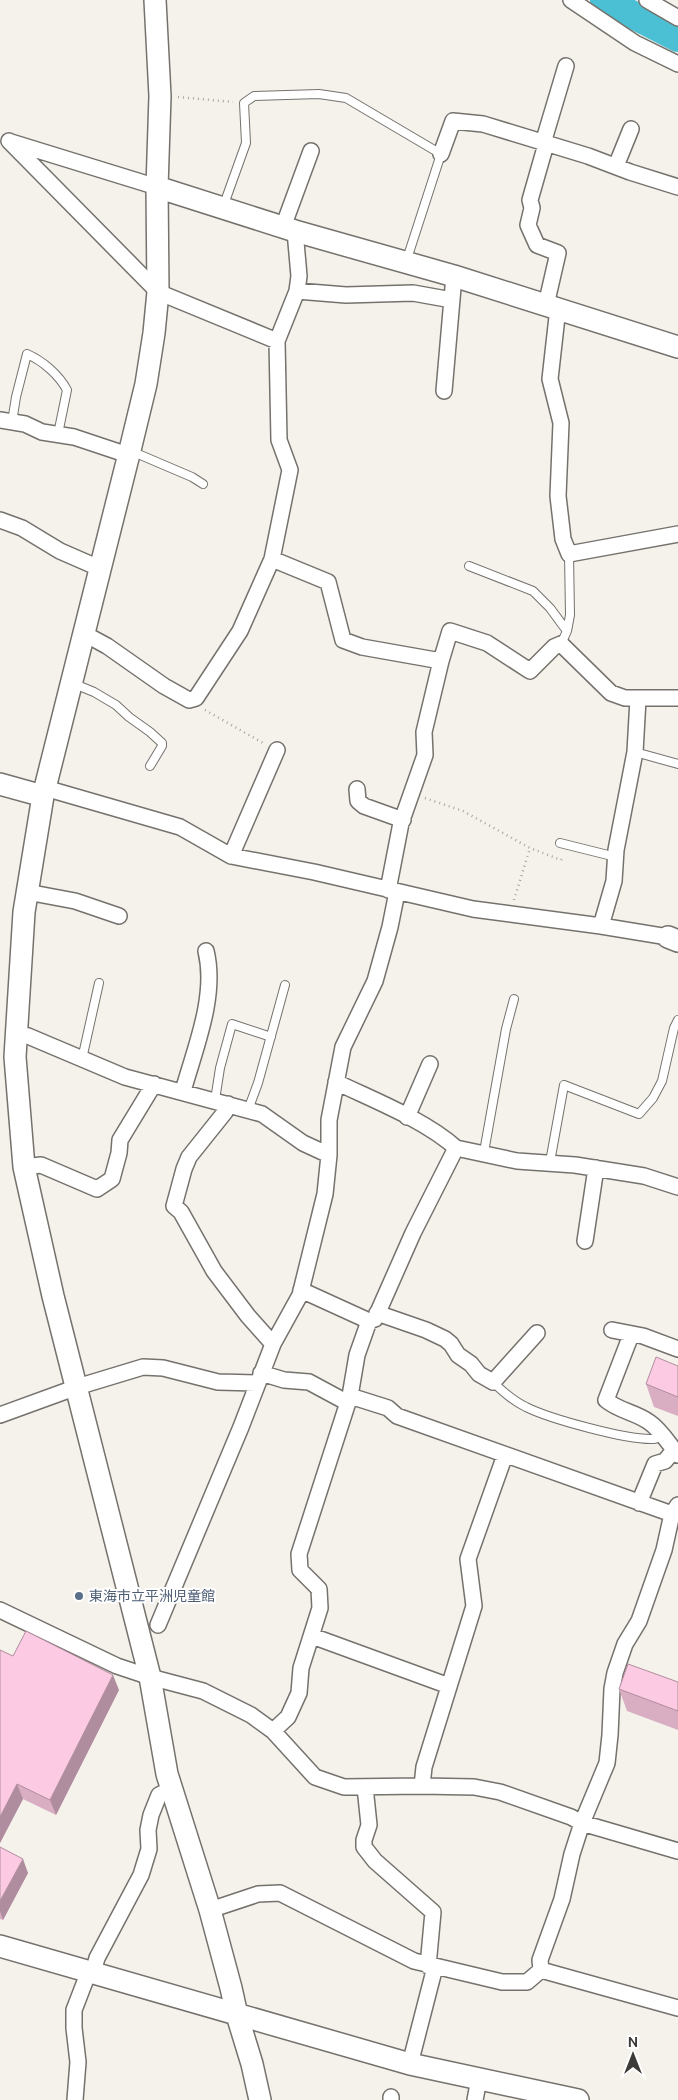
<svg xmlns="http://www.w3.org/2000/svg" width="678" height="2100" font-family="Ubuntu,'Noto Sans JP',sans-serif">
<style>
.lines{fill:none;stroke-linecap:round;stroke-linejoin:round}
.river{stroke:#4bbfd3;stroke-width:28}
.lane-casing{stroke:#75726d;stroke-width:10}
.street-casing{stroke:#75726d;stroke-width:18}
.secondary-casing{stroke:#75726d;stroke-width:24}
.path{stroke:#a6a49f;stroke-width:2.5;stroke-dasharray:1 4;stroke-linecap:butt}
.lane{stroke:#fff;stroke-width:8}
.street{stroke:#fff;stroke-width:15}
.secondary{stroke:#fff;stroke-width:21}
.wall{fill:#d9aec2}
.shaded-wall{fill:#b08d9e}
.building{fill:#fccae2;stroke:#b08d9e}
.service-dot{fill:#5c6f8a;stroke:#fff;stroke-width:2}
.labels{text-anchor:middle;dominant-baseline:central;stroke-width:4;stroke-linejoin:round;paint-order:stroke}
.service-label{font-size:14px;fill:#4e5e75;stroke:#fff;text-anchor:start}
</style>
<rect width="100%" height="100%" fill="#f5f2ec"/>
<g class="lines">
<path class="river" d="M 604,0 L 678,38"/>
<defs>
<path id="lane" d="M 223,207 L 246,143 L 244,103 L 254,96 L 319,94 L 346,98 L 441,154 L 406,262
M 12,422 L 16,397 L 27,354 C 43,361 59,375 67,390 L 58,434
M 131,451 L 192,477 L 203,484
M 469,566 L 533,591 L 550,608 L 567,631 L 561,644
M 567,631 L 570,615 L 569,554
M 72,683 L 94,692 L 116,705 L 129,717 L 150,732 L 162,743 L 162,746 L 150,766
M 635,752 L 678,764
M 560,843 L 616,857
M 82,1059 L 99,983
M 215,1100 L 220,1068 L 232,1024 L 271,1037
M 248,1110 L 258,1083 L 285,985
M 484,1152 L 506,1029 L 514,999
M 550,1162 L 564,1085 L 639,1114 L 653,1098 L 662,1081 L 674,1028 L 678,1020
M 493,1382 C 503,1392 513,1401 526,1407 C 550,1419 627,1440 653,1439 C 656,1439 660,1437 663,1435"/>
<path id="street" d="M 571,0 L 635,43 L 678,64
M 647,0 L 678,18
M 9,141 L 158,292 L 277,341
M 11,142 L 157,187
M 543,143 L 566,66
M 441,154 L 453,121 L 483,124 L 588,156 L 630,172 L 678,187
M 616,166 L 631,129
M 283,227 L 311,151
M 297,291 L 346,295 L 413,293 L 452,300
M 546,305 L 558,253 L 537,245 L 528,225 L 532,208 L 530,200 L 546,144
M 558,308 L 550,379 L 561,423 L 558,496 L 563,539 L 569,554 L 678,534
M 444,391 L 454,276
M 0,420 L 25,424 L 42,432 L 74,437 L 128,455
M 0,520 L 22,528 L 60,551 L 99,568
M 272,559 L 328,582 L 343,640 L 362,647 L 441,661
M 83,633 L 107,646 L 164,686 L 189,700 L 196,698 L 240,631 L 272,559 L 290,470 L 279,440 L 277,341 L 297,291 L 299,276 L 295,231
M 45,788 L 180,827 L 231,856 L 314,872 L 473,909 L 601,926 L 668,937
M 357,789 L 358,801 L 364,806 L 403,820
M 231,856 L 277,750
M 388,890 L 401,823 L 425,755 L 424,732 L 441,661 L 450,631 L 487,643 L 530,671 L 554,647 L 561,644 L 611,693 L 625,698 L 678,698
M 27,892 L 75,901 L 119,916
M 601,926 L 614,881 L 616,850 L 635,752 L 638,699
M 16,1034 L 28,1036 L 125,1077 L 262,1114 L 303,1143 L 329,1155
M 336,1082 C 373,1100 425,1120 456,1148 L 517,1161 L 575,1165 L 644,1176 L 678,1187
M 183,1091 C 195,1048 217,996 206,951
M 228,1104 L 225,1112 L 189,1157 L 184,1169 L 174,1206 L 181,1212 L 214,1271 L 248,1316 L 273,1344
M 407,1117 L 430,1064
M 24,1167 L 41,1165 L 97,1189 L 112,1179 L 119,1153 L 120,1140 L 154,1084
M 585,1241 L 596,1168
M 301,1290 L 369,1321
M 377,1313 L 426,1330 L 445,1339 L 451,1344 L 458,1355 L 471,1364 L 479,1374 L 493,1382 L 537,1333
M 612,1330 L 643,1336 L 678,1349
M 631,1335 L 606,1400 C 619,1411 635,1412 649,1422 C 661,1430 669,1444 678,1455
M 261,1373 L 284,1380 L 309,1382 L 348,1403
M 350,1396 L 388,1408 L 397,1416 L 672,1514
M 0,1415 L 77,1387 L 143,1367 L 163,1368 L 218,1382 L 257,1383
M 639,1503 L 655,1464 L 665,1461 L 674,1450
M 0,1610 L 117,1666 L 150,1677 L 203,1691 L 251,1715 L 273,1731 L 315,1777 L 344,1787 L 422,1786 L 474,1787 L 500,1792 L 571,1817 L 582,1823 L 678,1851
M 158,1625 L 241,1427 L 273,1344 L 300,1295 L 325,1194 L 329,1155 L 329,1120 L 343,1047 L 375,981 L 390,927 L 397,892
M 312,1636 L 449,1686
M 273,1731 L 288,1717 L 299,1693 L 301,1668 L 320,1608 L 319,1589 L 300,1570 L 299,1554 L 350,1396 L 357,1355 L 369,1321 L 375,1319 L 413,1233 L 456,1148
M 422,1786 L 424,1767 L 474,1606 L 468,1559 L 505,1455
M 365,1787 L 369,1825 L 364,1840 L 364,1847 L 375,1861 L 433,1912 L 428,1966
M 210,1910 L 258,1894 L 280,1893 L 414,1961 L 502,1982 L 527,1982 L 541,1970 L 540,1960 L 562,1899 L 572,1854 L 582,1823 L 607,1763 L 610,1735 L 612,1689 L 615,1673 L 625,1644 L 639,1621 L 664,1550 L 672,1514 L 678,1505
M 541,1970 L 678,2008
M 93,1972 L 97,1958 L 141,1875 L 149,1849 L 148,1830 L 151,1815 L 159,1795 L 171,1789
M 410,2064 L 435,1967
M 75,2100 L 78,2062 L 74,2028 L 74,2010 L 89,1971
M 391,2100 L 391,2097
M 475,2100 L 479,2079"/>
<path id="secondary" d="M 155,0 L 160,96 L 157,187 L 158,292 L 154,333 L 146,384 L 130,450 L 43,796 L 24,912 L 15,1057 L 24,1167 L 53,1296 L 150,1677 L 167,1774 L 210,1910 L 231,1988 L 237,2015 L 252,2064 L 260,2100
M 157,187 L 295,231 L 454,276 L 678,347
M 0,784 L 43,796
M 668,937 L 678,941
M 0,1946 L 410,2064 L 578,2100"/>
</defs>
<use href="#lane" class="lane-casing"/>
<use href="#street" class="street-casing"/>
<use href="#secondary" class="secondary-casing"/>
<path class="path" d="M 178,97 L 233,102
M 205,710 L 263,743
M 425,798 L 463,811 L 530,848 L 561,860 L 564,856
M 514,900 L 530,848"/>
<use href="#lane" class="lane"/>
<use href="#street" class="street"/>
<use href="#secondary" class="secondary"/>
</g>
<path class="wall" d="M 678,1366 L 678,1416 L 654,1407 L 646,1384 Z
M 0,1650 L 13,1656 L 119,1690 L 56,1815 L 23,1799 L 0,1843 Z
M 678,1682 L 678,1730 L 627,1711 L 619,1689 Z
M 0,1847 L 28,1873 L 3,1920 L 0,1919 Z"/>
<path class="shaded-wall" d="M 113,1675 L 119,1690 L 56,1815 L 50,1800 Z
M 17,1784 L 23,1799 L 0,1843 L 0,1817 Z
M 23,1859 L 28,1873 L 3,1920 L 0,1911 L 0,1901 Z"/>
<path class="building" d="M 656,1357 L 678,1366 L 678,1397 L 646,1384 Z
M 26,1631 L 113,1675 L 50,1800 L 17,1784 L 0,1817 L 0,1650 L 13,1656 Z
M 628,1664 L 678,1682 L 678,1711 L 619,1689 Z
M 0,1847 L 23,1859 L 0,1901 Z"/>
<circle class="service-dot" cx="79" cy="1596" r="5"/>
<g class="labels">
<g class="service-label">
<text x="89" y="1596">東海市立平洲児童館</text>
</g>
</g>
<g transform="translate(633 2055)" stroke="#ffffff" stroke-width="4" paint-order="stroke">
<path d="M0-4L9 19L0 12L-9 19Z" fill="#3d3b39"/>
<text y="-8" font-size="14" font-weight="bold" text-anchor="middle" fill="#3d3b39">N</text>
</g>
</svg>
